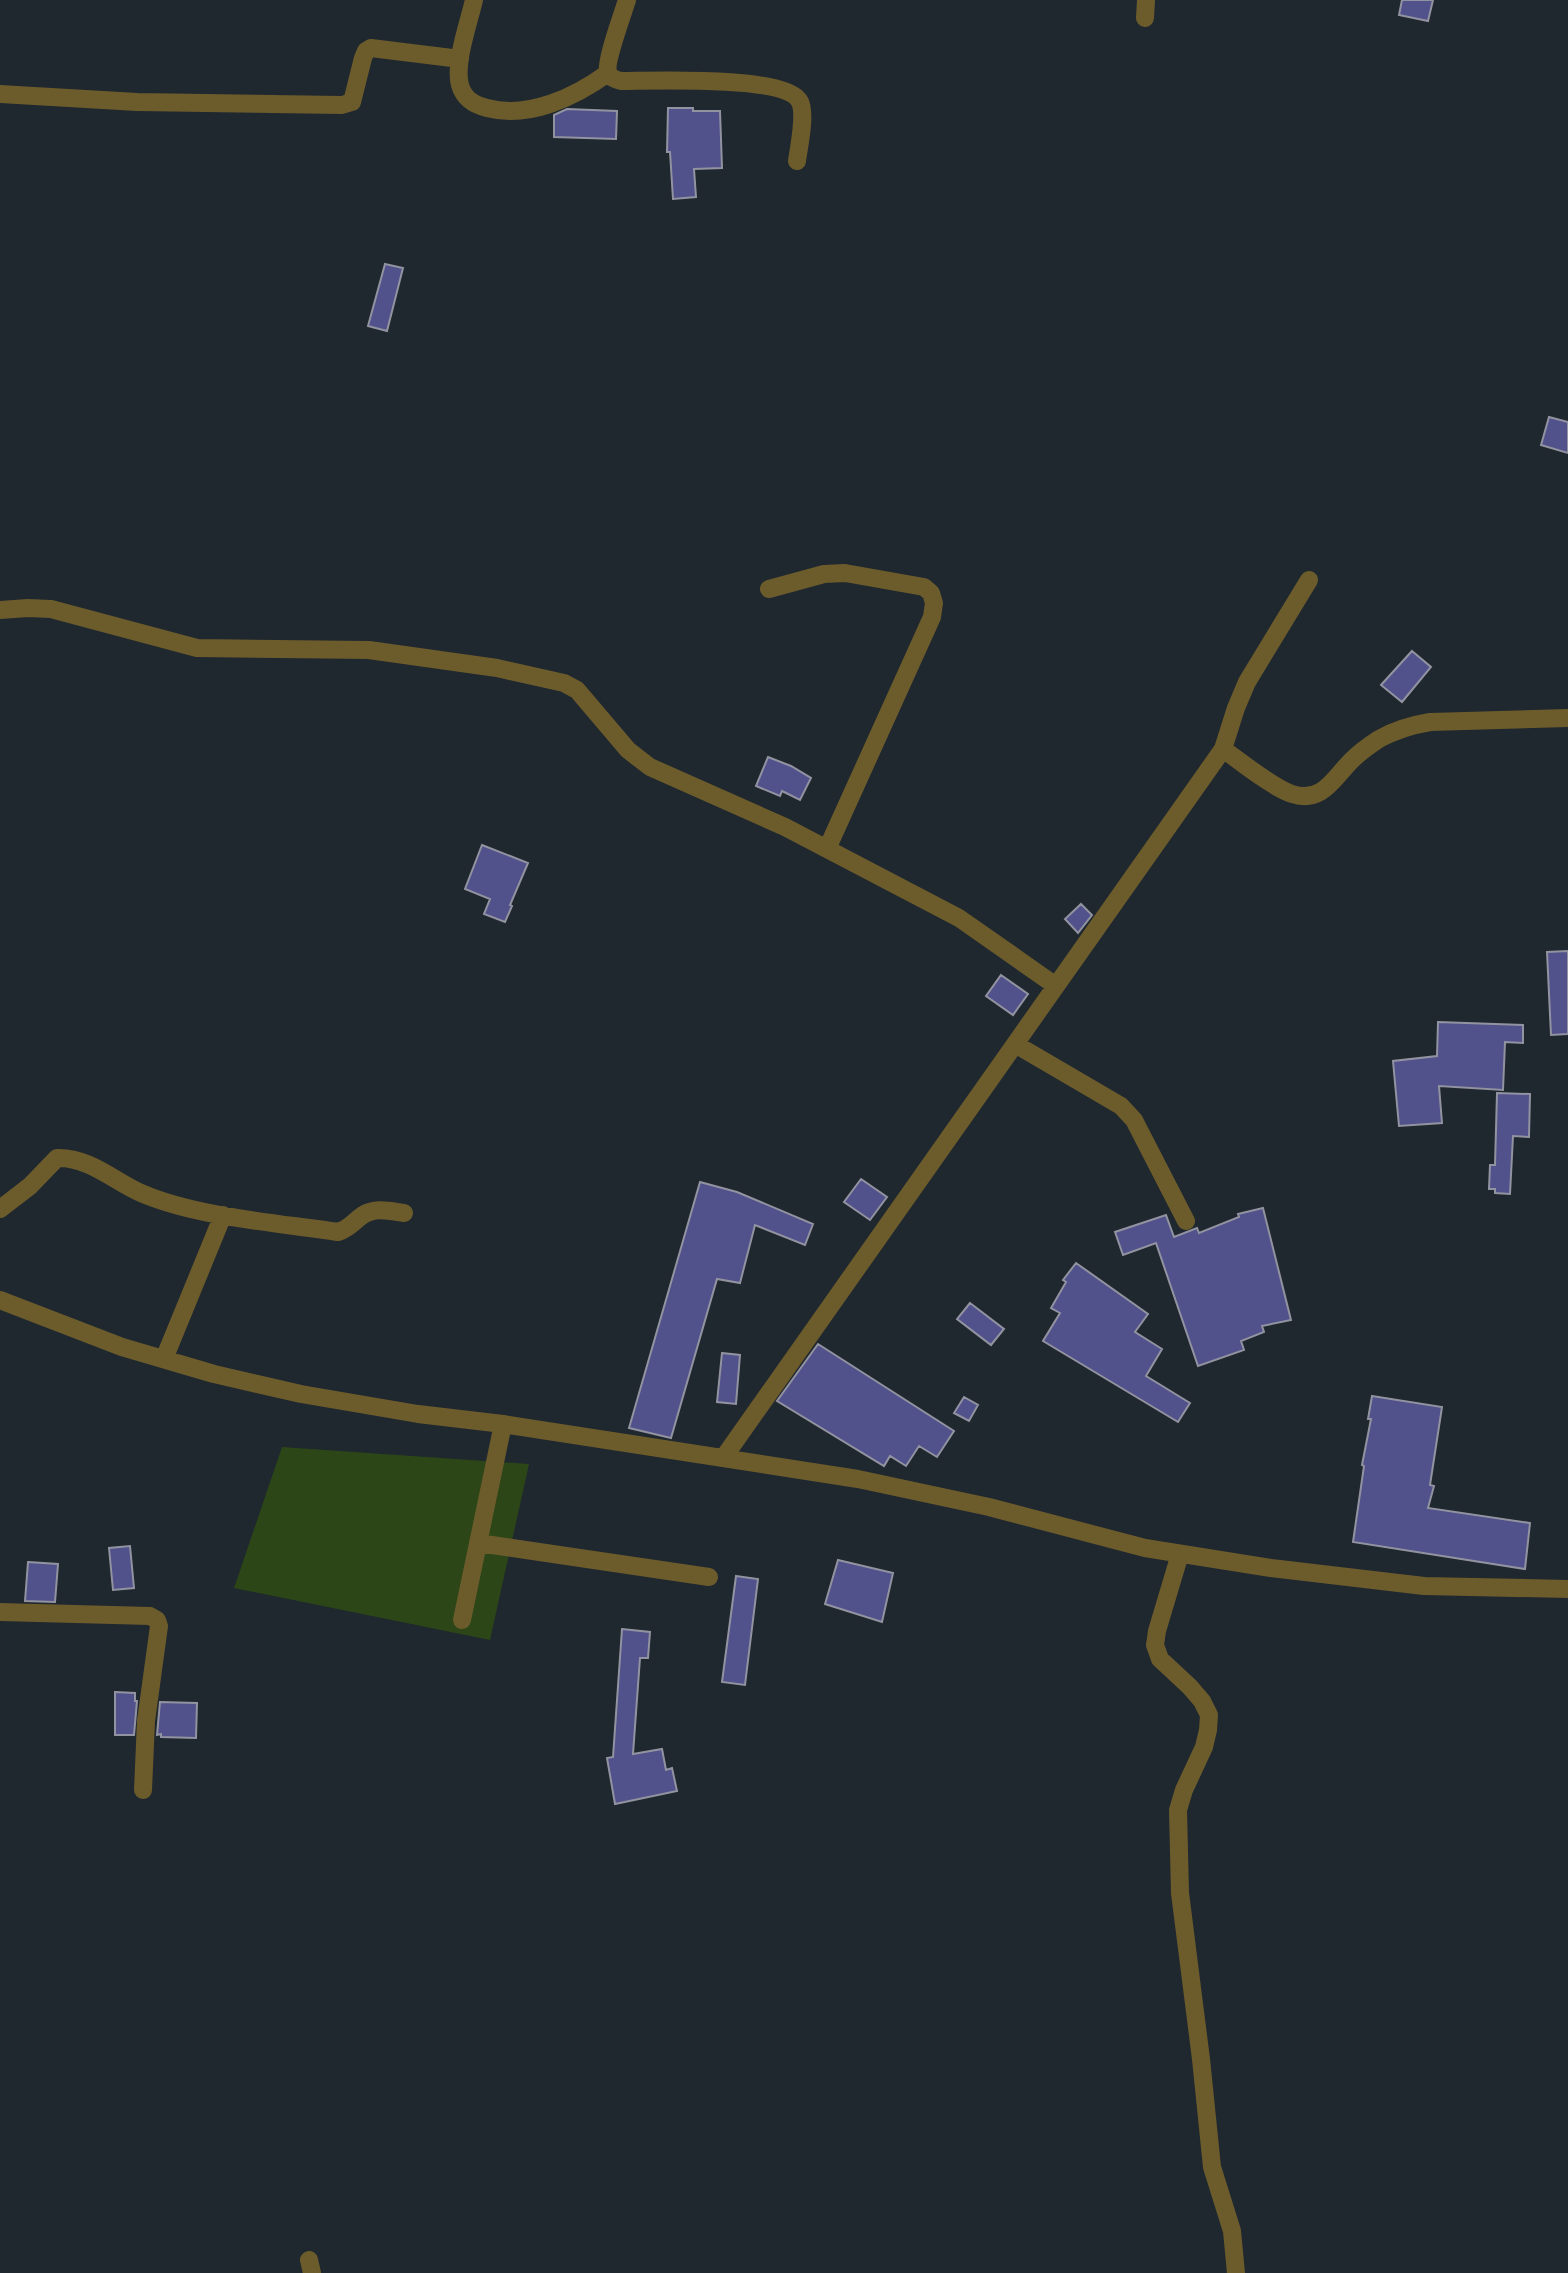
<svg xmlns="http://www.w3.org/2000/svg" width="1568" height="2273" font-family="Overpass,sans-serif">
<style>
.green{fill:#2c4617}
.building{fill:#51518b;stroke:#9293a0;stroke-width:2}
.lines{fill:none;stroke-linecap:round;stroke-linejoin:round}
.minor{stroke:#6c5c2c;stroke-width:18}
</style>
<rect width="100%" height="100%" fill="#1f272f"/>
<path class="green" d="M 282,1447 L 529,1464 L 490,1640 L 234,1588 Z"/>
<path class="building" d="M 1402,0 L 1433,0 L 1428,21 L 1399,15 Z
M 668,108 L 693,108 L 693,111 L 720,111 L 722,168 L 694,169 L 696,197 L 673,199 L 670,152 L 667,152 Z
M 567,109 L 617,111 L 616,139 L 554,137 L 554,115 Z
M 385,264 L 403,268 L 387,331 L 368,326 Z
M 1549,417 L 1568,422 L 1568,453 L 1541,445 Z
M 1412,651 L 1431,667 L 1402,702 L 1381,685 Z
M 768,757 L 791,766 L 811,778 L 800,800 L 782,791 L 780,796 L 756,786 Z
M 482,845 L 528,863 L 510,905 L 512,906 L 505,922 L 484,914 L 490,899 L 465,889 Z
M 1081,904 L 1092,915 L 1078,933 L 1065,919 Z
M 1568,951 L 1568,1034 L 1551,1035 L 1547,952 Z
M 1001,975 L 1028,994 L 1013,1015 L 986,996 Z
M 1438,1022 L 1523,1025 L 1523,1043 L 1505,1042 L 1503,1090 L 1439,1086 L 1442,1123 L 1399,1126 L 1393,1061 L 1437,1056 Z
M 1497,1093 L 1530,1094 L 1529,1137 L 1513,1136 L 1510,1194 L 1495,1193 L 1495,1189 L 1489,1189 L 1490,1165 L 1495,1165 Z
M 861,1179 L 887,1197 L 870,1220 L 844,1202 Z
M 700,1182 L 737,1192 L 813,1224 L 805,1245 L 755,1225 L 740,1283 L 717,1279 L 671,1438 L 629,1428 Z
M 1263,1208 L 1291,1320 L 1262,1326 L 1264,1332 L 1241,1341 L 1244,1350 L 1198,1366 L 1156,1243 L 1123,1255 L 1115,1232 L 1166,1215 L 1174,1237 L 1197,1228 L 1199,1233 L 1239,1217 L 1238,1214 Z
M 1076,1263 L 1148,1314 L 1135,1332 L 1162,1349 L 1146,1376 L 1190,1403 L 1178,1422 L 1043,1341 L 1060,1313 L 1051,1308 L 1066,1282 L 1063,1280 Z
M 970,1303 L 1004,1329 L 991,1345 L 957,1319 Z
M 818,1344 L 954,1431 L 937,1457 L 919,1446 L 906,1466 L 890,1456 L 884,1466 L 777,1401 Z
M 722,1353 L 740,1355 L 736,1404 L 717,1402 Z
M 1372,1396 L 1442,1407 L 1430,1485 L 1434,1486 L 1428,1508 L 1530,1523 L 1525,1569 L 1353,1542 L 1364,1466 L 1362,1465 L 1371,1419 L 1368,1419 Z
M 964,1397 L 978,1405 L 969,1421 L 954,1413 Z
M 130,1546 L 134,1588 L 113,1590 L 109,1548 Z
M 838,1560 L 893,1573 L 882,1622 L 825,1604 Z
M 28,1562 L 58,1564 L 55,1602 L 25,1601 Z
M 736,1576 L 758,1579 L 745,1685 L 722,1682 Z
M 622,1629 L 650,1632 L 648,1658 L 640,1658 L 633,1754 L 662,1749 L 666,1770 L 672,1768 L 677,1791 L 615,1804 L 607,1758 L 613,1757 Z
M 115,1692 L 135,1693 L 135,1701 L 137,1701 L 134,1735 L 115,1735 Z
M 160,1702 L 197,1703 L 196,1738 L 161,1737 L 161,1734 L 157,1735 Z"/>
<g class="lines">
<path class="minor" d="M 474,0 C 469,22 454,63 460,85 C 464,99 474,105 487,108 C 529,119 575,97 608,73
M 627,0 C 623,13 605,62 608,72 C 610,78 616,80 622,81 C 651,81 787,75 800,102 C 806,115 799,146 797,161
M 1145,18 L 1146,0
M 0,94 L 137,102 L 342,105 L 352,102 L 363,58 L 366,51 L 371,48 L 460,59
M 769,589 L 824,574 L 845,573 L 924,587 L 931,593 L 934,603 L 932,617 L 827,849
M 0,610 L 28,608 L 51,609 L 197,648 L 369,650 L 497,668 L 564,683 L 577,690 L 628,750 L 650,767 L 785,827 L 959,918 L 1056,986
M 1223,749 C 1241,762 1272,787 1292,794 C 1323,804 1334,777 1353,759 C 1360,752 1370,745 1379,739 C 1395,730 1412,725 1430,722 L 1568,718
M 1015,1044 L 1121,1106 L 1134,1120 L 1186,1221
M 0,1209 L 30,1186 L 57,1158 C 89,1157 114,1181 141,1193 C 196,1217 279,1223 338,1232 C 349,1229 354,1221 363,1215 C 375,1207 390,1211 404,1213
M 0,1300 L 122,1347 L 214,1374 L 301,1394 L 418,1414 L 503,1424 L 858,1479 L 989,1507 L 1145,1548 L 1271,1568 L 1424,1586 L 1568,1589
M 164,1359 L 223,1215
M 724,1457 L 1223,749 L 1236,708 L 1247,682 L 1309,580
M 478,1543 L 709,1577
M 1180,1554 L 1157,1631 L 1155,1645 L 1160,1659 L 1190,1687 L 1202,1701 L 1209,1715 L 1208,1730 L 1204,1747 L 1184,1790 L 1178,1810 L 1180,1893 L 1201,2059 L 1212,2167 L 1232,2231 L 1236,2273
M 0,1612 L 150,1616 L 157,1620 L 159,1626 L 146,1721 L 143,1790
M 462,1620 L 503,1424
M 309,2260 L 312,2273"/>
</g>
</svg>
